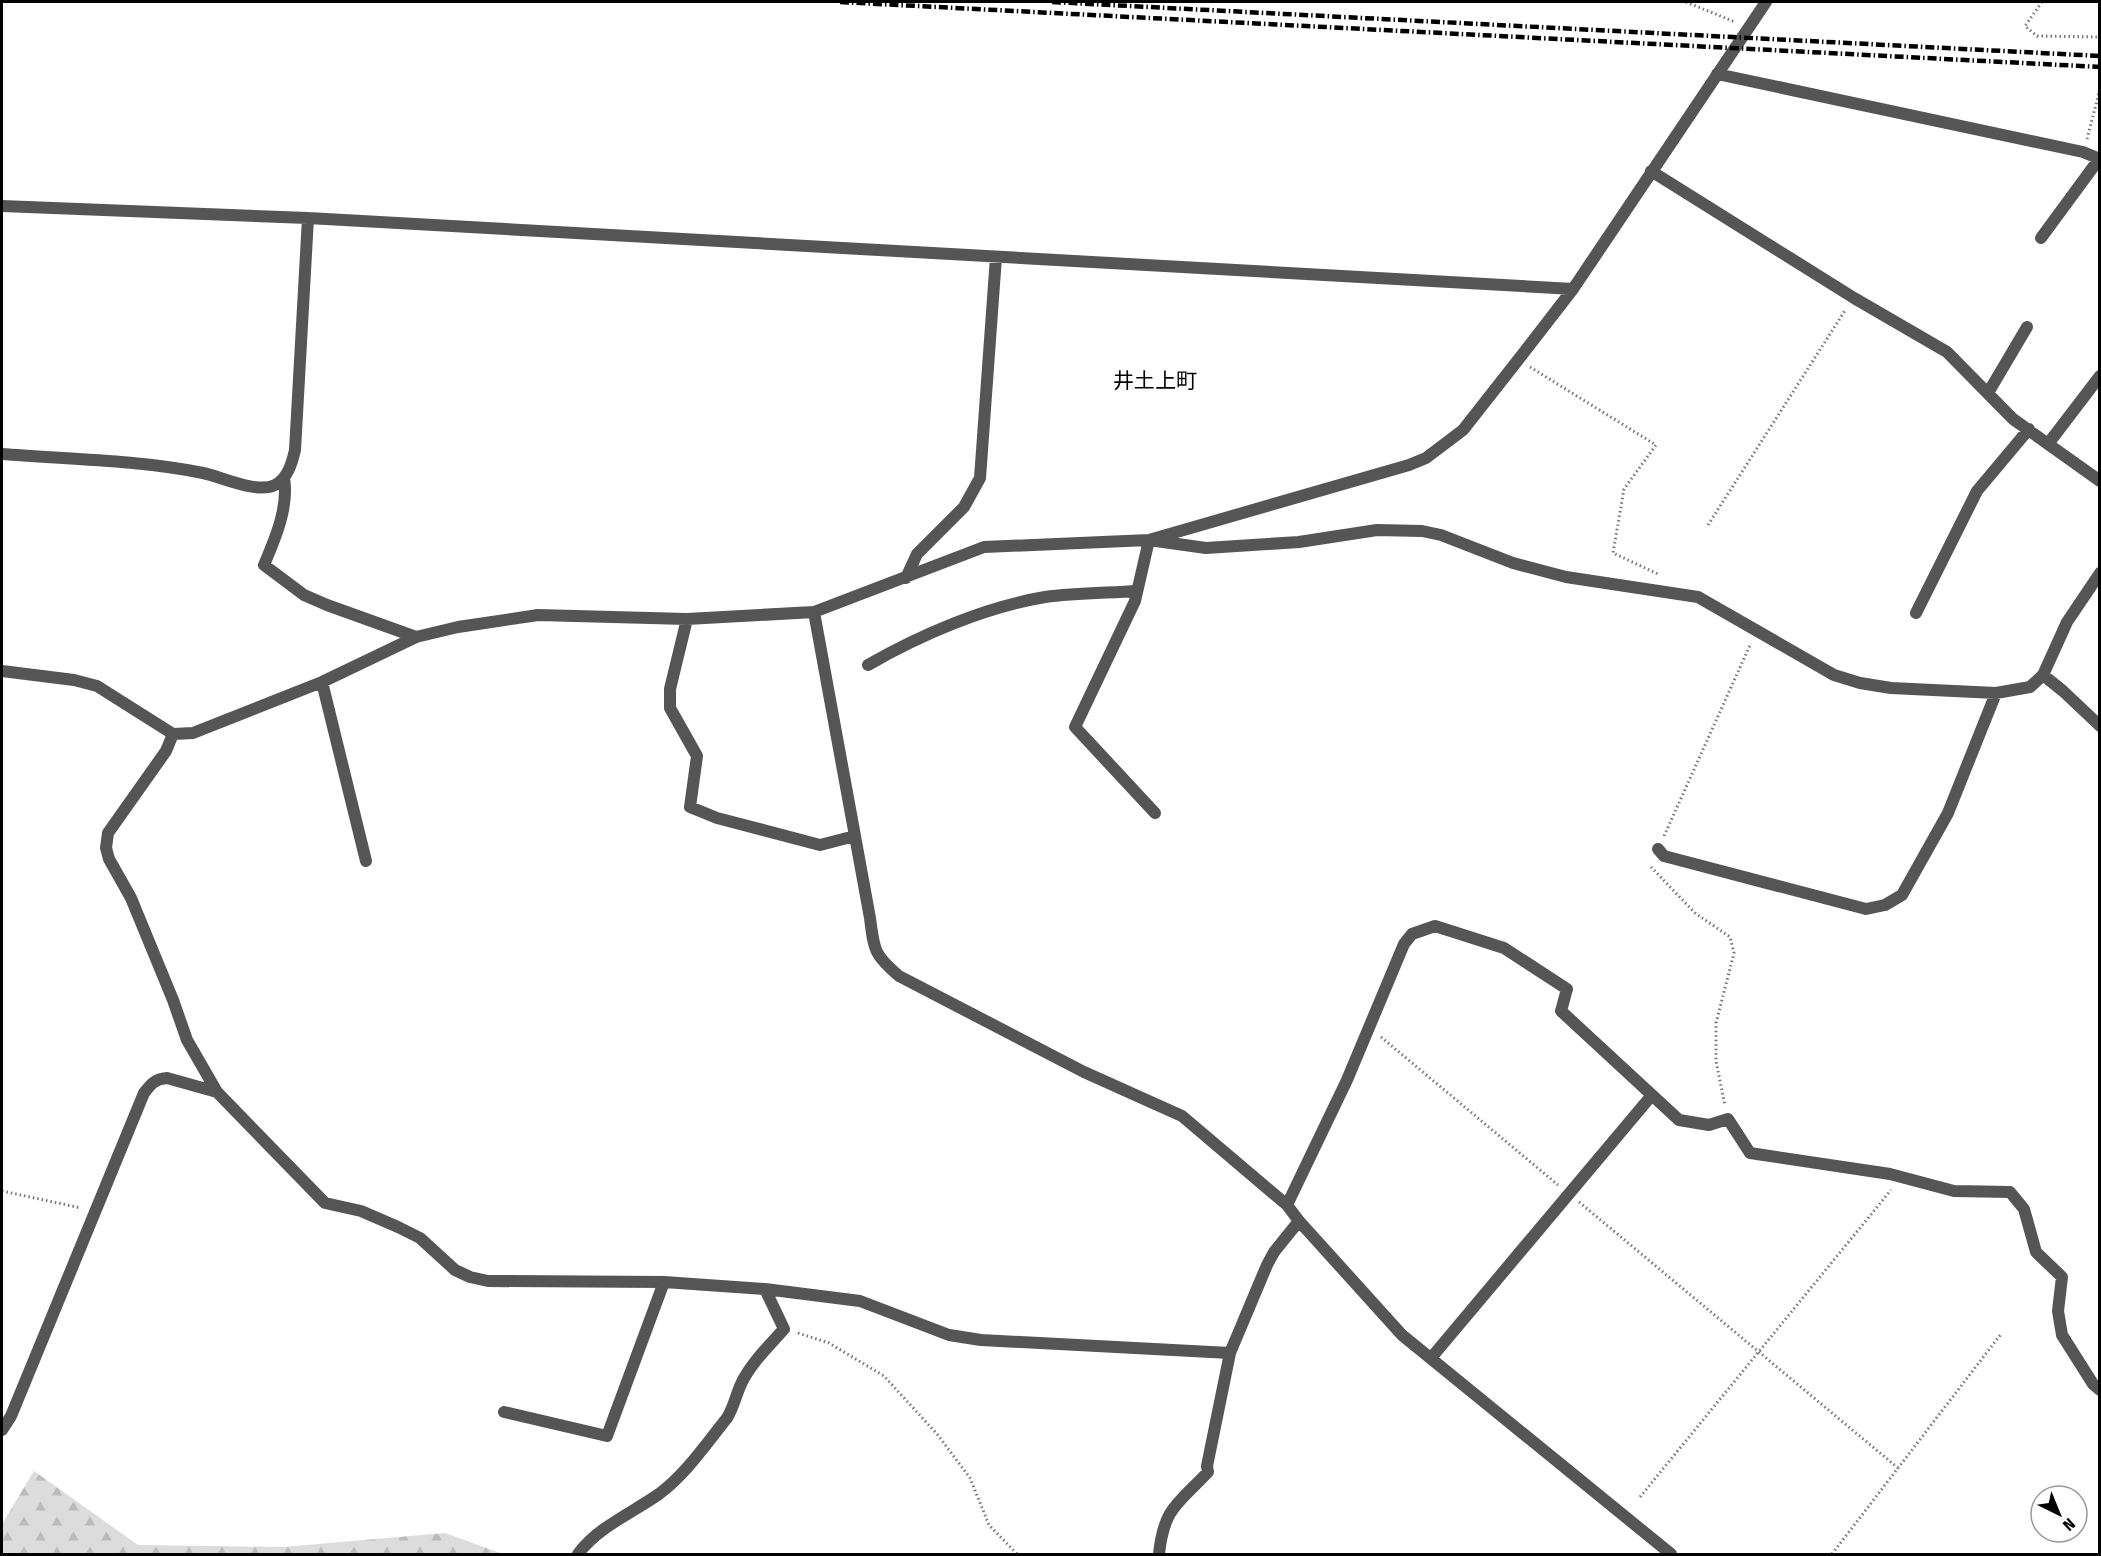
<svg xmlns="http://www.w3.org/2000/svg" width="2101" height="1556" font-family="'Fira Sans Condensed','Noto Sans JP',sans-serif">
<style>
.forest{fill:url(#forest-firs)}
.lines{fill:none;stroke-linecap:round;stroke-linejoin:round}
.path{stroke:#777;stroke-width:3;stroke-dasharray:1.5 3;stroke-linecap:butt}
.minor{stroke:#555;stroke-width:12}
.rail{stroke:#000;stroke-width:4.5;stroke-dasharray:9 3 1.5 3;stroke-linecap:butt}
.labels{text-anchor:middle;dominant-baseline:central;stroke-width:6;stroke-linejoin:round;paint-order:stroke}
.quarter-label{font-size:21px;fill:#000;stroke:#fff}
</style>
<defs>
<pattern id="forest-firs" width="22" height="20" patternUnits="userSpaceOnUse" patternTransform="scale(1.5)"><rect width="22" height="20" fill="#dcdcdc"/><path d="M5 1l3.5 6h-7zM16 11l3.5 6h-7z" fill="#bbb"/></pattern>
</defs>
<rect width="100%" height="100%" fill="#fff"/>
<path class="forest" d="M 34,1471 L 138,1545 L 283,1547 L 445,1533 L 503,1554 L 2,1554 L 2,1524 Z"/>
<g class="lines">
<path class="path" d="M 1686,2 L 1735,22
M 2042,2 L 2025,26 L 2037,36 L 2100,37
M 2087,139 L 2100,89
M 1530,367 L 1656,445 L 1624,489 L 1613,553 L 1658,574
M 1708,525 L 1846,309
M 1664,836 L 1751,643
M 1651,867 L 1695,913 L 1730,937 L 1734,953 L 1716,1023 L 1716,1061 L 1725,1106
M 1381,1037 L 1558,1185
M 2,1191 L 81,1208
M 1579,1202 L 1898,1468
M 798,1333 L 829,1343 L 884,1376 L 937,1434 L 970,1478 L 989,1525 L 1017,1554
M 1640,1497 L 1891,1190
M 1832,1554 L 2001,1334"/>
<path class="minor" d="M 1717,74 L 2083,152 L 2100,159
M 1651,171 L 1854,298 L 1947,352 L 2013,419 L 2100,481
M 2,206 L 308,218 L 1573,289
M 2041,238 L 2099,159
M 1988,393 L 2027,327
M 2048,444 L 2100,376
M 2,454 C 66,459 140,460 203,473 C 222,477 257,494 275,485 C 288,478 292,463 295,450 L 308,218
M 284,478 C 289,507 275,539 264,565 L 304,595 L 327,605 L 416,637
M 906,578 L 917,554 L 964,507 L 980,478 L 996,257
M 814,612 L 870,918 C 874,950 874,955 899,976 L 1084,1072 L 1182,1116 L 1287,1205 L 1299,1221 L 1402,1335 L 1671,1554
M 1916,613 L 1977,491 L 2029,429
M 687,619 L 670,689 L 670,708 L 697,756 L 690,807 L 717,818 L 820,845 L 855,836
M 868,665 C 920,635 985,607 1045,597 C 1075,593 1107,593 1137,591
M 2,671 L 74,680 L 97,686 L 173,734 L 193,733 L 322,682 L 416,637 L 458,627 L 538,615 L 687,619 L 814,612 L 984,547 L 1149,540 L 1409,465 L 1426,458 L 1463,430 L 1518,360 L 1573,289 L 1766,2
M 2043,675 L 2063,691 L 2100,726
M 322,682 L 366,861
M 173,734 L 166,751 L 108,833 L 106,848 L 109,859 L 131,898 L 173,1000 L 187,1040 L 217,1092 L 325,1203 L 361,1211 L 398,1227 L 420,1238 L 455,1270 L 470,1277 L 488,1281 L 664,1282 L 765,1289 L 860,1301 L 949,1335 L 981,1340 L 1230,1353
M 1155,813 L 1075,727 L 1135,601 L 1149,540 L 1206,548 L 1299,542 L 1377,530 L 1422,531 L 1441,535 L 1513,563 L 1566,577 L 1698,597 L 1834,675 L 1860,683 L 1891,688 L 1996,693 L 2030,687 L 2043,675 L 2067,622 L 2100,573
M 1658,849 L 1664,856 L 1866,909 L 1885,905 L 1902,895 L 1948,813 L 1996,693
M 1287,1205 L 1347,1080 L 1404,944 L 1412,934 L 1435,926 L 1504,948 L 1567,989 L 1561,1011 L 1679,1120 L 1709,1125 L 1728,1119 L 1750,1153 L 1890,1174 L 1954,1191 L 2010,1192 L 2024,1209 L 2036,1252 L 2062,1277 L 2058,1311 L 2062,1335 L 2093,1384 L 2100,1390
M 1431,1358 L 1652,1095
M 504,1412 L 607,1436 L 664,1282
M 2,1430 L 11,1416 L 144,1093 C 151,1084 155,1079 167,1078 L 217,1092
M 578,1554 C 598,1527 632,1513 659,1494 C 686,1474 706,1444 727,1418 C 734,1407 736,1394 742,1382 C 752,1362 769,1346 784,1329 L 765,1289
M 1159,1554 C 1164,1507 1178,1504 1208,1472 L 1207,1466 L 1230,1353 L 1267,1265 L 1274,1252 L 1299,1221"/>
<path class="rail" d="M 840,2 L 2100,67
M 1052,2 L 2100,56"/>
</g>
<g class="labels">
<g class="quarter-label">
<text x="1155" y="381">井土上町</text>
</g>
</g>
<rect width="2101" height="1556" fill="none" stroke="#000000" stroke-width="6"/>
<g transform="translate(2059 1514) rotate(137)"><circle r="28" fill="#ffffff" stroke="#999999" stroke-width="1.5"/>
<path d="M0-4.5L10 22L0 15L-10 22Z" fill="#000000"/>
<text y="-9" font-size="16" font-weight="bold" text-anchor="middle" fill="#000000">N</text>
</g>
</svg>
